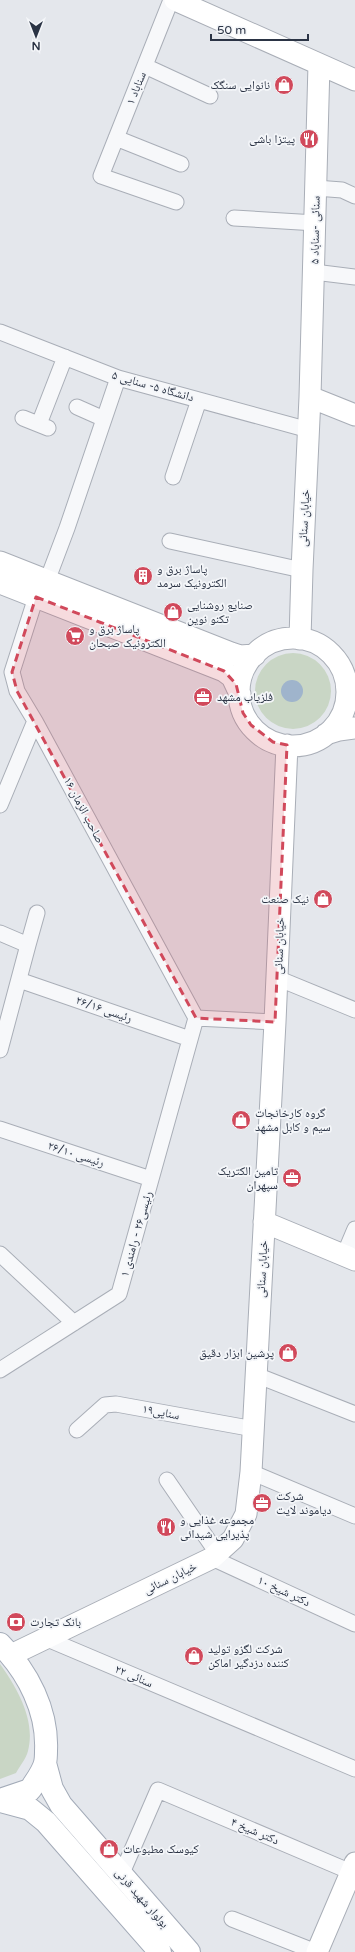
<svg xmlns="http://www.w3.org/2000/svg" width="355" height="1952" font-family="'Varela Round','Noto Naskh Arabic',sans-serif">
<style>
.green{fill:#c9d6c5}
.water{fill:#9fb4cc}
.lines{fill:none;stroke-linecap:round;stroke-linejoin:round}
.street-casing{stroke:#a9aeb7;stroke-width:17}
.secondary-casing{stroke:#a9aeb7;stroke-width:23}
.primary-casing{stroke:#a3abb8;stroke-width:24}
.street{stroke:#f7f8fa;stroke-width:15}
.secondary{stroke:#fff;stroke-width:21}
.primary{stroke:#fff;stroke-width:22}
.marked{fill:#d1495b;fill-opacity:0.2;stroke:#d1495b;stroke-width:3;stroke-dasharray:8 5;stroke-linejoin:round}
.labels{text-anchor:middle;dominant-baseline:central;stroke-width:3.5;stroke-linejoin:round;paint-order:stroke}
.poi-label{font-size:12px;fill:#2b3445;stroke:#f4f6f9;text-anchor:start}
.street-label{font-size:12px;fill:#2b3445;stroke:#f4f6f9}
</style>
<rect width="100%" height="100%" fill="#e4e7ec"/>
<path class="green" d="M255 691a38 38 0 1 1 76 0a38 38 0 1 1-76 0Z
M 0,1664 C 17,1688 36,1720 28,1751 C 26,1759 19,1767 16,1773 L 0,1779 Z"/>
<path class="water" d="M281 691a11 11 0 1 1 22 0a11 11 0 1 1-22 0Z"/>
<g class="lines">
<defs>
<path id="street" d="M 171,0 L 101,176 L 176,202
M 145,66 L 210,96
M 116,138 L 181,164
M 316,188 L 342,190 L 355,196
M 234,218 L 316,223
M 314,272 L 355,277
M 0,332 L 118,378 L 309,430
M 77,407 L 104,419
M 23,418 L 48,428
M 39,424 L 65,357
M 173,477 L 199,400
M 170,541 L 302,570
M 47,581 L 67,528 L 118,378
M 36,597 L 12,672 L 17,691 L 35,721 L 196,1018
M 0,805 L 35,721
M 0,933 L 28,945 L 0,1050
M 28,945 L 37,913
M 277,978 L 355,1010
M 19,980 L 190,1039
M 196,1018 L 275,1022
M 0,1129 L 151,1179
M 0,1254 L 74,1323
M 344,1255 L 355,1229
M 0,1370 L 119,1294 L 196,1018
M 256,1375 L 355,1414
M 77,1430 L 105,1405 L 116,1404 L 254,1429
M 251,1472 L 355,1516
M 167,1480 L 217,1553
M 212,1558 L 355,1624
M 45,1638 L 355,1769
M 122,1873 L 158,1790 L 351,1872
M 232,1919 L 316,1952"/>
<path id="secondary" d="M 175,0 L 355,80
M 310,397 L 355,415
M 0,562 L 231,653 L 240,656 L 255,655
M 0,583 L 224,671 L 232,677 L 240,694
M239 692a54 54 0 1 1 108 0a54 54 0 1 1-108 0Z
M 300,639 L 302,570 L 310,397 L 319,64
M 326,734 L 339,730 L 355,728
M 264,1222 L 355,1260
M 11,1655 L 212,1558 L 233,1539 L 246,1514 L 251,1472 L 275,1022 L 287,745
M 317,1952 L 355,1863"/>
<path id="primary" d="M 0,1644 C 28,1672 48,1711 46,1751 C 46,1755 46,1759 45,1763 C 43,1772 35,1782 30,1790 L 0,1800
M 45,1763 L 52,1789 L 61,1805 L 189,1952
M 1,1801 L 30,1809 L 46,1822 L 160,1952"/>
</defs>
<use href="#street" class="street-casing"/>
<use href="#secondary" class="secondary-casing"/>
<use href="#primary" class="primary-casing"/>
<use href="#street" class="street"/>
<use href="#secondary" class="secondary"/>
<use href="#primary" class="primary"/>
</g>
<path class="marked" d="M 36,597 L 224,671 L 236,684 L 243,713 L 251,725 L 273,742 L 287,745 L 275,1022 L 196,1018 L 17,691 L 12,672 Z"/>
<defs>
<symbol id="shop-disc" viewBox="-11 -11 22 22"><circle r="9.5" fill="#d1495b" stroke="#f4f6f9"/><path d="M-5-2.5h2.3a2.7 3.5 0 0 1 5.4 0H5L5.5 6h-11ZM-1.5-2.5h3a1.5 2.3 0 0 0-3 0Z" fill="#fff"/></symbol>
<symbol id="restaurant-disc" viewBox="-11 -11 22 22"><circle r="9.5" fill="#d1495b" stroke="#f4f6f9"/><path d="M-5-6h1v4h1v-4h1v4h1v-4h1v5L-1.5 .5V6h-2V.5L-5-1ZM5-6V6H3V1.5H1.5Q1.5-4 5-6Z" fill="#fff"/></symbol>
<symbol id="building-disc" viewBox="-11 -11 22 22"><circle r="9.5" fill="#d1495b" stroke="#f4f6f9"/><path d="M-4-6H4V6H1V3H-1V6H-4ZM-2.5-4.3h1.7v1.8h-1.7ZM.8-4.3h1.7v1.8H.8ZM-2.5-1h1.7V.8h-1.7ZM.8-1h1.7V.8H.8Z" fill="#fff"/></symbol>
<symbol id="supermarket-disc" viewBox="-11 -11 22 22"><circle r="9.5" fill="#d1495b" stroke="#f4f6f9"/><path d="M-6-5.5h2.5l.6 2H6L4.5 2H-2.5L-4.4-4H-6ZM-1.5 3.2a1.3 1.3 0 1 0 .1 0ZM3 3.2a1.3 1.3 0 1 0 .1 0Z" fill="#fff"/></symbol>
<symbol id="office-disc" viewBox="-11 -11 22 22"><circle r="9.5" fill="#d1495b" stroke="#f4f6f9"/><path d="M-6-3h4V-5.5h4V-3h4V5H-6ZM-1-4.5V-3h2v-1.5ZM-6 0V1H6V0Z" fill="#fff"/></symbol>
<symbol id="bank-disc" viewBox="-11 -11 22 22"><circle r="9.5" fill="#d1495b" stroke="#f4f6f9"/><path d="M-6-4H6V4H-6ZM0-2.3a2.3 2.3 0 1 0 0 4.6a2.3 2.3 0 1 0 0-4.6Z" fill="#fff"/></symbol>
</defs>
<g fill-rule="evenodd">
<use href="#shop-disc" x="273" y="74" width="22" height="22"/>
<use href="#restaurant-disc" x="298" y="128" width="22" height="22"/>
<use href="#building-disc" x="132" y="565" width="22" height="22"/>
<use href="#shop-disc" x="162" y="601" width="22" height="22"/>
<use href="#supermarket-disc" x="64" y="625" width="22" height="22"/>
<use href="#office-disc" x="192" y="686" width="22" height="22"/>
<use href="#shop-disc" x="312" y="888" width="22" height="22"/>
<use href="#shop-disc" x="230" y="1109" width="22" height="22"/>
<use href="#office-disc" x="281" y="1167" width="22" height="22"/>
<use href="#shop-disc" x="277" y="1342" width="22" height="22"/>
<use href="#office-disc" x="251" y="1492" width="22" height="22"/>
<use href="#restaurant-disc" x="155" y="1516" width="22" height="22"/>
<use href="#bank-disc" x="5" y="1611" width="22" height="22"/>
<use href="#shop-disc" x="183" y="1645" width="22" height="22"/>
<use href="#shop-disc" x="98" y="1838" width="22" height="22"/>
</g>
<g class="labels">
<g class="poi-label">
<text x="270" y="85" text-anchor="end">نانوایی سنگک</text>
<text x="295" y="139" text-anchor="end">پیتزا باشی</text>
<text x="157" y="569">پاساژ برق و<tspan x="157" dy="14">الکترونیک سرمد</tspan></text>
<text x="187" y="605">صنایع روشنایی<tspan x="187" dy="14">تکنو نوین</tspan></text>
<text x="89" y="629">پاساژ برق و<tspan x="89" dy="14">الکترونیک صبحان</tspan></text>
<text x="217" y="697">فلزیاب مشهد</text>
<text x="309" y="899" text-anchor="end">نیک صنعت</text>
<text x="255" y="1113">گروه کارخانجات<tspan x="255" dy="14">سیم و کابل مشهد</tspan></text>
<text x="278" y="1171" text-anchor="end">تامین الکتریک<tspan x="278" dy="14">سپهران</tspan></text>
<text x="274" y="1353" text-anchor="end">پرشین ابزار دقیق</text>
<text x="276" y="1496">شرکت<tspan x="276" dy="14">دیاموند لایت</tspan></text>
<text x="180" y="1520">مجموعه غذایی و<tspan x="180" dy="14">پذیرایی شیدائی</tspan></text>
<text x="30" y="1622">بانک تجارت</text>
<text x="208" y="1649">شرکت لگزو تولید<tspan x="208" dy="14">کننده دزدگیر اماکن</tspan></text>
<text x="123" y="1849">کیوسک مطبوعات</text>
</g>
<g class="street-label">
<text transform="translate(136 88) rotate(-68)">سناباد ۱</text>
<text transform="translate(315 230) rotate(-89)">سنائی -سناباد ۵</text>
<text transform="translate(153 386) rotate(16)">دانشگاه ۵- سنایی ۵</text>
<text transform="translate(304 518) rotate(-87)">خیابان سنائی</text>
<text transform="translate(84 810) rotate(62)">صاحب الزمان ۱۶</text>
<text transform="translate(279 946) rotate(-88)">خیابان سنائی</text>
<text transform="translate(104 1009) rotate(19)">رئیسی ۲۶/۱۶</text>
<text transform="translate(76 1154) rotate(18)">رئیسی ۲۶/۱۰</text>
<text transform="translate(136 1234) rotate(-74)">رئیسی۲۶ - رامندی ۱</text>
<text transform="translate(262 1269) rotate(-87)">خیابان سنائی</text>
<text transform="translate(161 1412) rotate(11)">سنایی۱۹</text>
<text transform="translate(170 1578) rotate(-26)">خیابان سنائی</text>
<text transform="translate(284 1591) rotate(25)">دکتر شیخ ۱۰</text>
<text transform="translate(134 1676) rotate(23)">سنائی ۲۲</text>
<text transform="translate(255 1831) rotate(23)">دکتر شیخ ۴</text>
<text transform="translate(142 1898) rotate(49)">بولوار شهید قرنی</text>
</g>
</g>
<g transform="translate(36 36) rotate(180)" stroke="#f4f6f9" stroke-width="3" paint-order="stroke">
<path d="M0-3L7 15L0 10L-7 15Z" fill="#2b3445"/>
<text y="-6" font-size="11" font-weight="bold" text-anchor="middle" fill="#2b3445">N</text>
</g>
<path d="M211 34v6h97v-6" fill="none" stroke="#2b3445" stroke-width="2"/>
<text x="217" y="34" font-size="12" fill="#2b3445" stroke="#f4f6f9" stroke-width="3" paint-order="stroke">50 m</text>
</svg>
